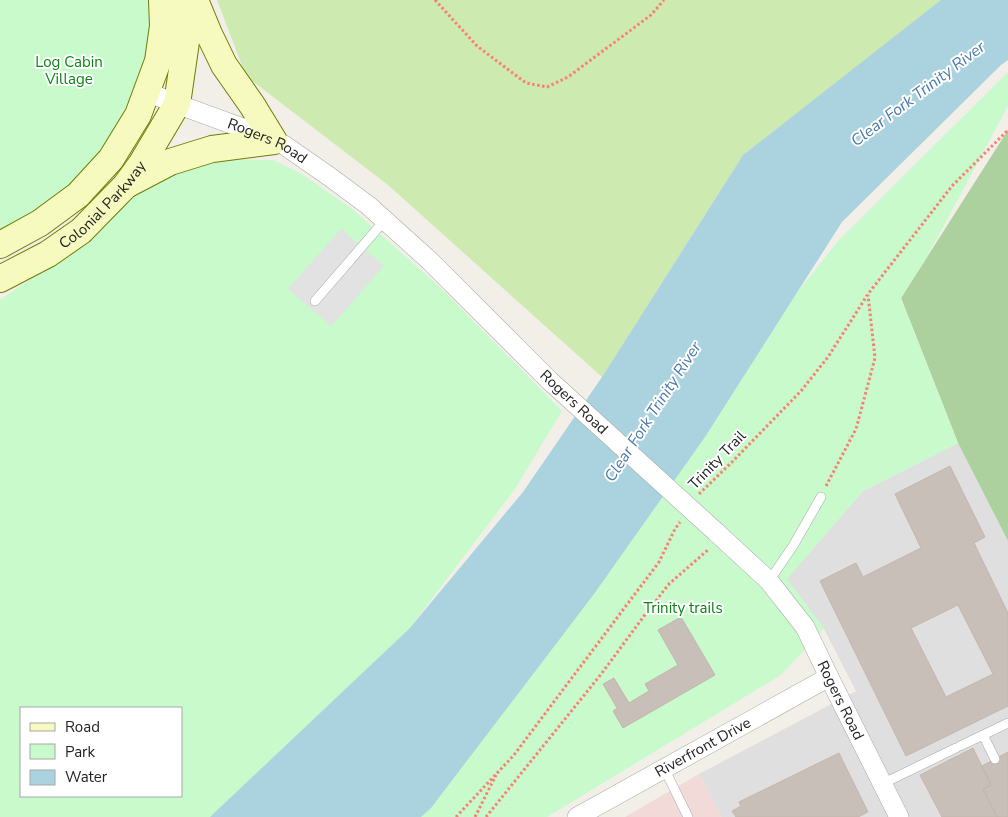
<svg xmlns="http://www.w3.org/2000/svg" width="1008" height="817" font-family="'Nunito Sans',sans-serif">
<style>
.residential{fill:#e0dfdf}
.commercial{fill:#f2dad9}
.grass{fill:#cdebb0}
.forest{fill:#add19e}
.park{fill:#c8facc;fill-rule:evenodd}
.parking{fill:#e2e2e2}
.water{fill:#aad3df}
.building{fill:#c7bfb8;stroke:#c4b6ab;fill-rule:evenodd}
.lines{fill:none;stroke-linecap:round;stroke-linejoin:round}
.lane-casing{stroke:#a9a9a9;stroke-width:10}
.street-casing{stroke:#a9a9a9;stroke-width:20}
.secondary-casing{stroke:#707d05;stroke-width:28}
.path{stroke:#fa8072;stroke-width:3;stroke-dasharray:2.5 2.5;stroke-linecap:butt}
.lane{stroke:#fff;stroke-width:9}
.street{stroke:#fff;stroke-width:19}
.secondary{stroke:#f7fabf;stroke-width:26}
.street-bridge-casing{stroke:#a9a9a9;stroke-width:20;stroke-linecap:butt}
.street-bridge{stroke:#fff;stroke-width:19}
.labels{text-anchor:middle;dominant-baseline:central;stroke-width:4;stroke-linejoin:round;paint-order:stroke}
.park-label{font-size:15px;fill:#0c8416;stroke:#fff}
.street-label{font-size:15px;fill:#222;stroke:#fff}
.water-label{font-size:16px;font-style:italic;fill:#4a7aab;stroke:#fff}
</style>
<rect width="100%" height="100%" fill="#f2efe9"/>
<path class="residential" d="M 958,443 L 1008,541 L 1008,817 L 721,817 L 699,774 L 856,691 L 824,629 L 786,579 L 863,491 Z"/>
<path class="commercial" d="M 699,774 L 721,817 L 625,817 Z"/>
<path class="grass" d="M 217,0 L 943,0 L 743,155 L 602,377 L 388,185 L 246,76 Z"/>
<path class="forest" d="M 1008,130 L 1008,541 L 958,443 L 901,298 Z"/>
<path class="park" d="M 0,0 L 156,0 L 140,85 L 116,127 L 93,162 L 53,203 L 0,232 Z
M 1008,72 L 1008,106 L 927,257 L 901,298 L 958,443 L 863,491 L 787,579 L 824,629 L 781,675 L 547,817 L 380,817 L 839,240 Z
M 219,159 L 273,160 L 300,173 L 351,208 L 442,289 L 562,411 L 515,489 L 409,629 L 218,817 L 0,817 L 0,300 L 77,247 L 126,204 L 152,183 L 177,168 ZM 21,708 L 181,708 L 181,796 L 21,796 Z"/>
<path class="parking" d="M 341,229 L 384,266 L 331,326 L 288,289 Z"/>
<path class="water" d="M 941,0 L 1008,0 L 1008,60 L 1001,65 L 842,222 L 705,437 L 594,594 L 431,808 L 421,817 L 210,817 L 409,629 L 523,492 L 602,377 L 743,155 Z"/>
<path class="building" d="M 950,466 L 985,537 L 974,543 L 1008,613 L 1008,706 L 906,756 L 820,581 L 856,563 L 863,577 L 921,548 L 895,494 ZM 958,605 L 993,674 L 946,697 L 911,628 Z
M 681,617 L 715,675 L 623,728 L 613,711 L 617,708 L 603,684 L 614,678 L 629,703 L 649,691 L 645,684 L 678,665 L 658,630 Z
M 973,748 L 991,785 L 983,789 L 997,817 L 942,817 L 920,775 Z
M 1008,752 L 1008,817 L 997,817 L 983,789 L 991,785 L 982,766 Z
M 839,753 L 868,812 L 858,817 L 736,817 L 732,811 L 741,806 L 739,802 Z"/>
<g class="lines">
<defs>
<path id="lane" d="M 315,301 L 385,220
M 769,581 L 793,546 L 821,497
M 983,735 L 995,759
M 960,746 L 1008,723
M 664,768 L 688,817
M 882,784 L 956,748"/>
<g id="street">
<path id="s1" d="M 147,92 L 177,104 L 248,130 L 284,145 L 330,177 L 369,206 L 430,261 L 550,381"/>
<path id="s2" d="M 716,532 L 769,581 L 805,627 L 829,677 L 899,817"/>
<path id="s3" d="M 577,817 L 829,677"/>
</g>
<g id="secondary">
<path d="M 128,184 L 170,162 L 212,149 L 274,141 L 252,105 L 224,65 L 209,34 L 195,0"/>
<path d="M 0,245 L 40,223 L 78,195 L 111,159 L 138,115 L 158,61 L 163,26 L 162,0"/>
<path id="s4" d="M 0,279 L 48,254 L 81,231 L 126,185 L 142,163 L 177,104 L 188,28 L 187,0"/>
</g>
</defs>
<use href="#lane" class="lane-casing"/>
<use href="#street" class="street-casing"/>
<use href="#secondary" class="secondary-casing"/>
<path class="path" d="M 435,0 L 477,46 L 526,83 L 547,87 L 568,77 L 651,15 L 664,0
M 826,486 L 856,429 L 875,358 L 868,295
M 699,494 L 732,462 L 801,391 L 828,357 L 868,294 L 952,186 L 1008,130
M 456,817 L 514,755 L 659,562 L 675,529 L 680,522
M 475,817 L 496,775
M 486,817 L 602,673 L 644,616 L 669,584 L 709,549"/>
<use href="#lane" class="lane"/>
<use href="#street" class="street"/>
<use href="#secondary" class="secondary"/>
<defs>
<path id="street-bridge" d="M 550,381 L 716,532"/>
</defs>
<use href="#street-bridge" class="street-bridge-casing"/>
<use href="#street-bridge" class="street-bridge"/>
</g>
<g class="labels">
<g class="park-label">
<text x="69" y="62">Log Cabin<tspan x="69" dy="17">Village</tspan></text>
<text x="683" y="608">Trinity trails</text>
</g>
<g class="street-label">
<text stroke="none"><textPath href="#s1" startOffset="130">Rogers Road</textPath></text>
<text stroke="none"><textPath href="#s4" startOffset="128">Colonial Parkway</textPath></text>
<text transform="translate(574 402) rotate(43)">Rogers Road</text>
<text transform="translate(717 460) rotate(-46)">Trinity Trail</text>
<text stroke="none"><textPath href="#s2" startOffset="212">Rogers Road</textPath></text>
<text stroke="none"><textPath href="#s3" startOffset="144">Riverfront Drive</textPath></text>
</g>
<g class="water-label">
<text transform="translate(918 94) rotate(-37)">Clear Fork Trinity River</text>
<text transform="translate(653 412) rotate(-57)">Clear Fork Trinity River</text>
</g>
</g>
<rect x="20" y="707" width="162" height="90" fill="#ffffff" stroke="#a7a7a7"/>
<rect x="30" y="723" width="25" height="8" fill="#f7fabf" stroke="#a7a7a7"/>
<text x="65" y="732" font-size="15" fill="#222222">Road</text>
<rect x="30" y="744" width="25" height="15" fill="#c8facc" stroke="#a7a7a7"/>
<text x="65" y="757" font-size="15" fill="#222222">Park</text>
<rect x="30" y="770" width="25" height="15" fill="#aad3df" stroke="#a7a7a7"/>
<text x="65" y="782" font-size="15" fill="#222222">Water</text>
</svg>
